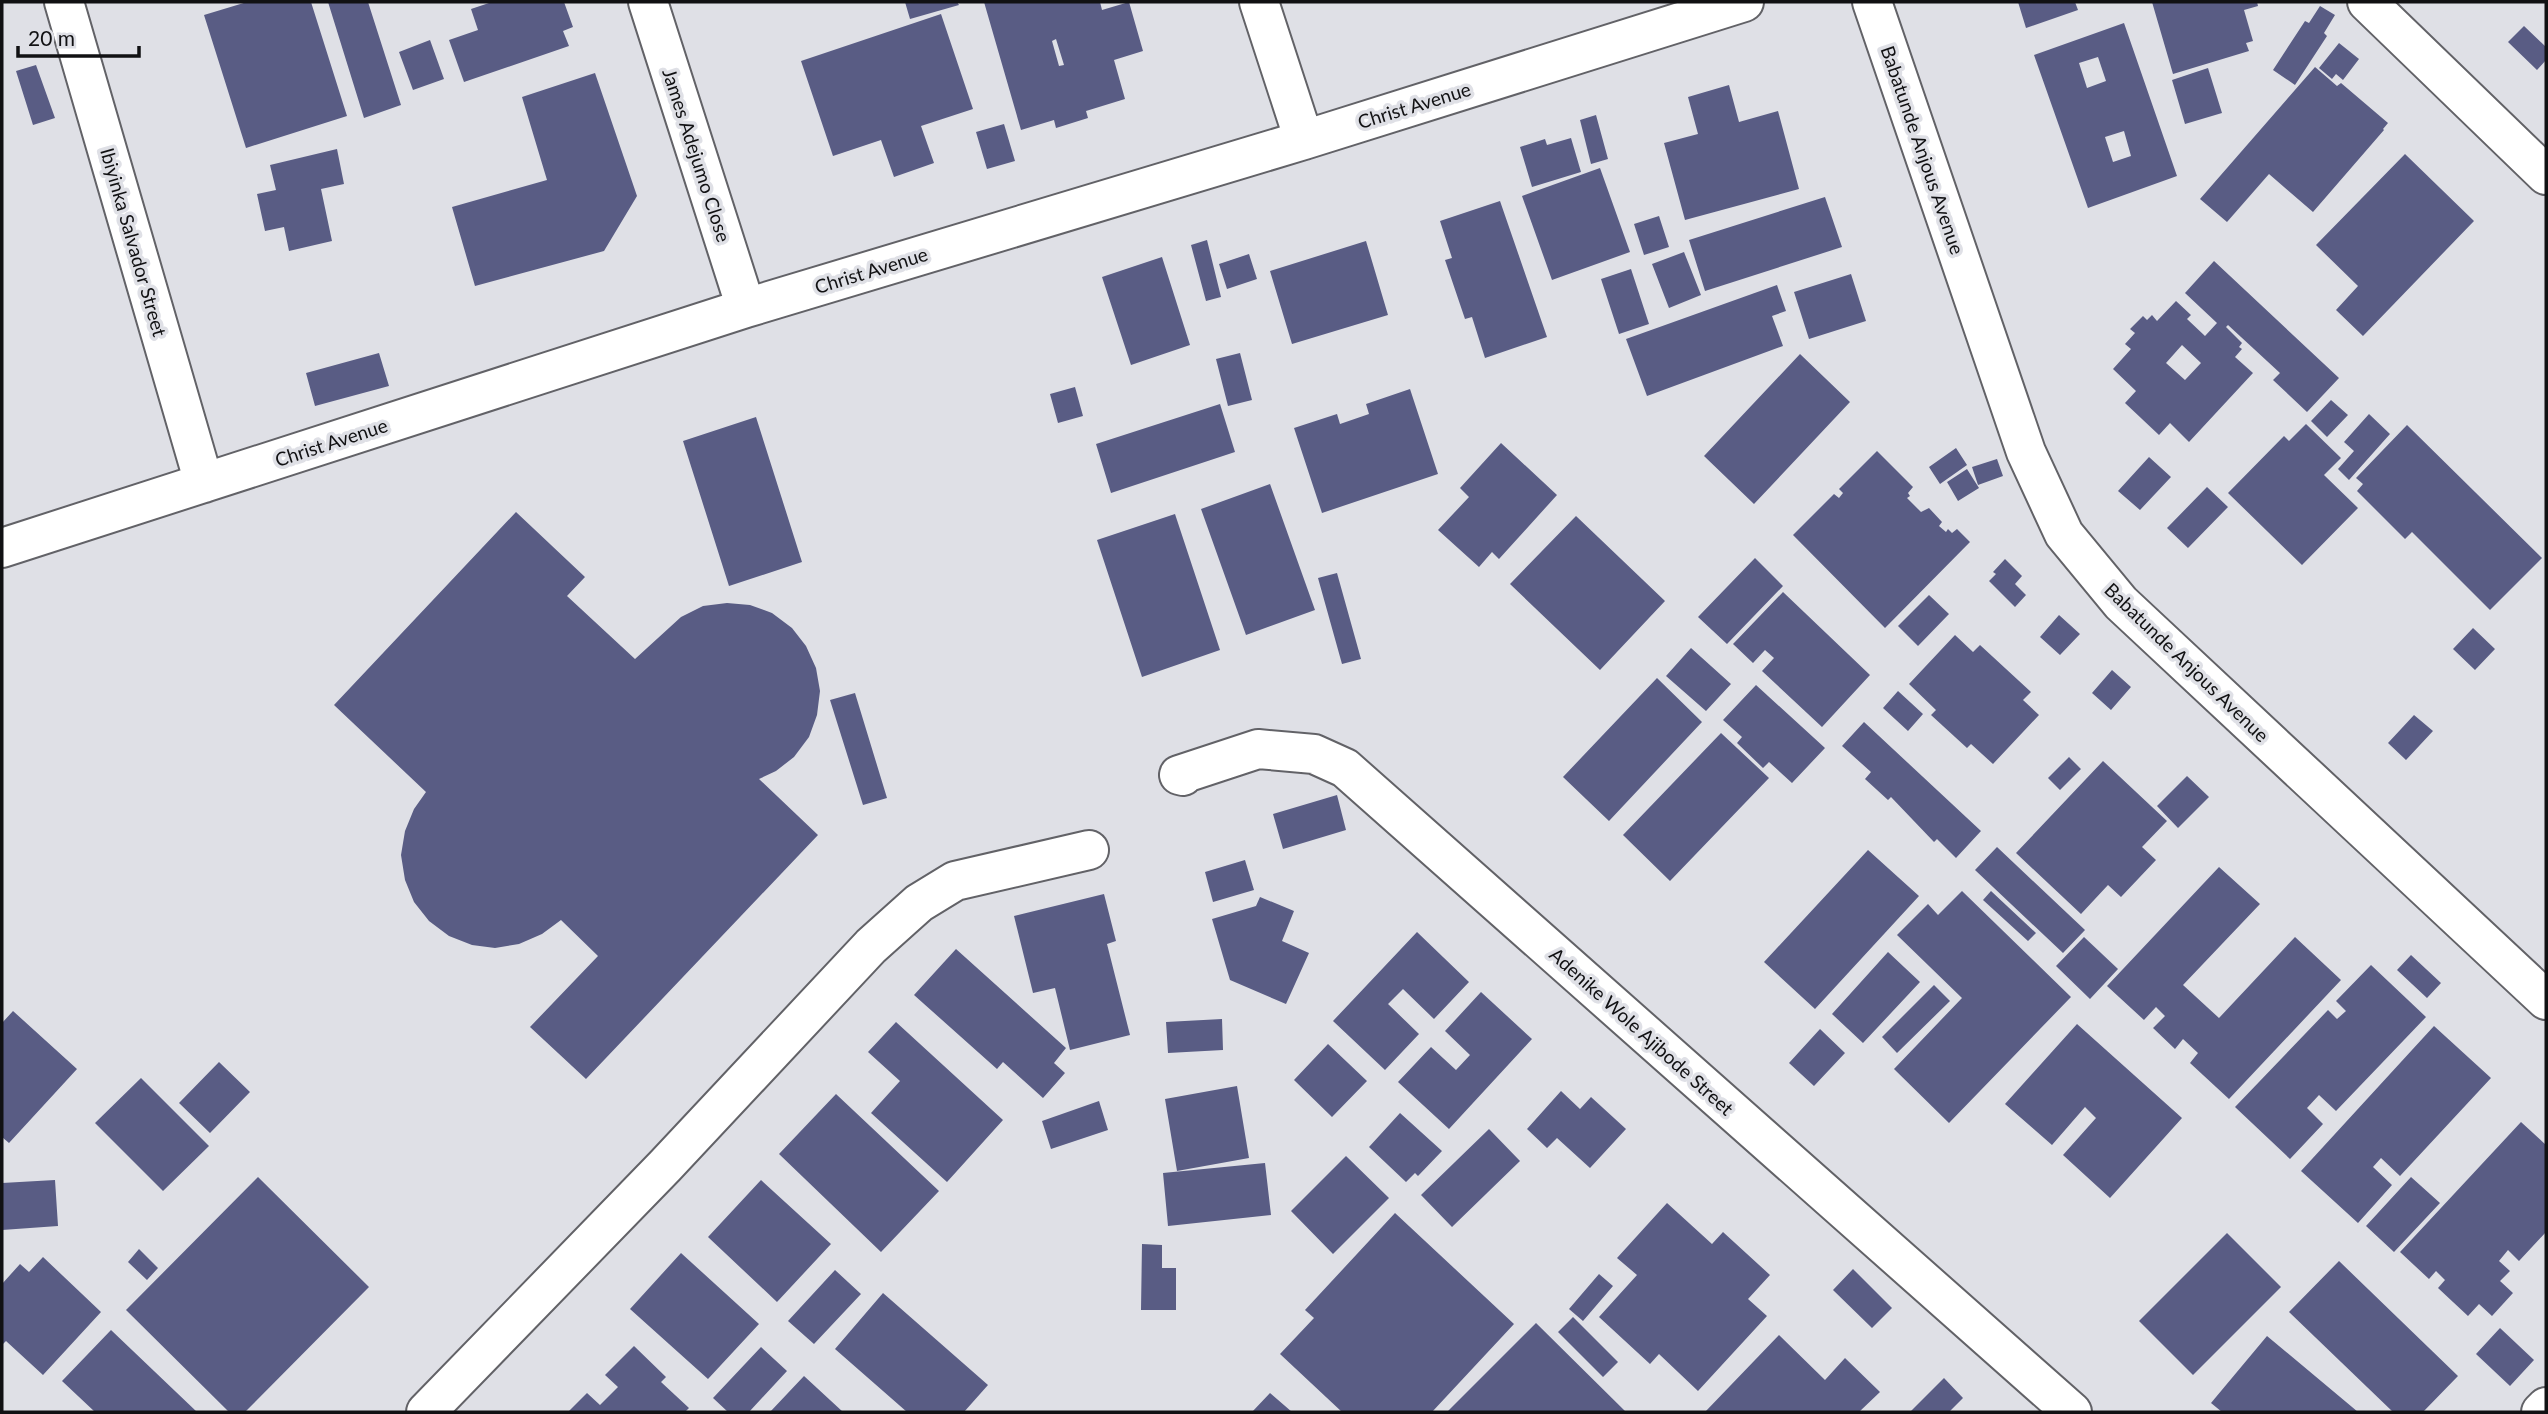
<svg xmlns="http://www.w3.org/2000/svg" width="2548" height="1414" font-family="Lato,sans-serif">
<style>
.building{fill:#595c84;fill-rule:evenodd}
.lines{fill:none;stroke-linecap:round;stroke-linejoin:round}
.minor-casing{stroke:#626267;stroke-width:42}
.minor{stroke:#fff;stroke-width:38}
.labels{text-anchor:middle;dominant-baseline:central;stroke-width:7;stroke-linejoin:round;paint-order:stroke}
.street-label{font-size:19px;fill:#111113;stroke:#dfe0e6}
</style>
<rect width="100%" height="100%" fill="#dfe0e6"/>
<path class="building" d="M 247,2 L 311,2 L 347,116 L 246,148 L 204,15 Z
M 328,2 L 368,2 L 401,105 L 364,118 Z
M 492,2 L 564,2 L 573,27 L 563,31 L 569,46 L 464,82 L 449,40 L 478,30 L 471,9 Z
M 905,2 L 957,2 L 959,5 L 910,19 Z
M 984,2 L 1100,2 L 1102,10 L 1129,2 L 1143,51 L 1114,60 L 1125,99 L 1086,111 L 1088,118 L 1056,128 L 1054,120 L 1021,130 ZM 1056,39 L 1064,65 L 1059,66 L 1052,41 Z
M 2018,2 L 2075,2 L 2078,10 L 2026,28 Z
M 2152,2 L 2257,2 L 2258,6 L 2244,10 L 2253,41 L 2246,43 L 2249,51 L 2173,74 Z
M 2320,6 L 2335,15 L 2324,33 L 2327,36 L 2295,85 L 2273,70 L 2305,21 L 2309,23 Z
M 941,14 L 973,109 L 921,126 L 934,163 L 894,177 L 881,140 L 833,156 L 801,61 Z
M 2124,23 L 2177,176 L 2088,208 L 2034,55 ZM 2098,57 L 2106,81 L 2087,88 L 2079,63 ZM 2124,131 L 2131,156 L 2113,162 L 2105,137 Z
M 2524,26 L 2546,47 L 2546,60 L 2537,70 L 2508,42 Z
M 430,40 L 444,79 L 413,90 L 399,52 Z
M 2339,43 L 2359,59 L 2343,80 L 2336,74 L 2332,79 L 2319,68 Z
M 36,65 L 55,118 L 33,125 L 16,71 Z
M 2315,67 L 2337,86 L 2341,83 L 2388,123 L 2383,129 L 2384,130 L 2313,212 L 2269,174 L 2227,222 L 2200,199 Z
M 2208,68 L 2222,113 L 2185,124 L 2172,80 Z
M 595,73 L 637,196 L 604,251 L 475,286 L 452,207 L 547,180 L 522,97 Z
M 1729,85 L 1739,122 L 1778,111 L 1799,189 L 1685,220 L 1664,143 L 1698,134 L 1688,97 Z
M 1596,115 L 1608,159 L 1591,164 L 1580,120 Z
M 1004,124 L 1015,161 L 987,169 L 976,132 Z
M 1571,138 L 1581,172 L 1532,187 L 1520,147 L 1545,139 L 1547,145 Z
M 337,149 L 344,184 L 321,189 L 332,241 L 289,251 L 284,227 L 265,231 L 257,194 L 276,190 L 270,165 Z
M 2405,154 L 2474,221 L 2363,336 L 2336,310 L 2358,286 L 2316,245 Z
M 1600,168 L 1630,252 L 1552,280 L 1522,196 Z
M 1825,197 L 1842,247 L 1705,291 L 1689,240 Z
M 1500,201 L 1547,337 L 1485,358 L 1472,317 L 1465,319 L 1445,260 L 1452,258 L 1440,221 Z
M 1659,216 L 1669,247 L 1644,255 L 1634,224 Z
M 1207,240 L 1221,297 L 1206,301 L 1191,245 Z
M 1366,241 L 1388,315 L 1292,344 L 1270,271 Z
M 1684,252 L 1701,295 L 1669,308 L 1652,264 Z
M 1249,254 L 1257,279 L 1227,289 L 1219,264 Z
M 1162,257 L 1190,345 L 1131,365 L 1102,277 Z
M 2214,261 L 2339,378 L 2307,412 L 2273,380 L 2280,373 L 2228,325 L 2226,327 L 2242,343 L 2239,347 L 2242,349 L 2235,357 L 2253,373 L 2189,442 L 2170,423 L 2159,435 L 2125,403 L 2136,391 L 2113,369 L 2131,349 L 2125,344 L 2135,333 L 2130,329 L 2143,316 L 2147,320 L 2152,315 L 2157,321 L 2176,301 L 2191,315 L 2187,319 L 2205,336 L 2217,323 L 2185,293 ZM 2182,345 L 2201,363 L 2185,380 L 2166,363 Z
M 1631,269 L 1649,324 L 1619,334 L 1601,279 Z
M 1851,274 L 1866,321 L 1809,339 L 1794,292 Z
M 1777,285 L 1786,311 L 1772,316 L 1783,346 L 1647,396 L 1626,339 Z
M 379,353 L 389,386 L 315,406 L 306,373 Z
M 1240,353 L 1252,400 L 1228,406 L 1216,359 Z
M 1800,354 L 1850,402 L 1754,504 L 1704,456 Z
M 1075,387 L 1083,416 L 1058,423 L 1050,394 Z
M 1410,389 L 1438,474 L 1322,513 L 1294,428 L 1337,414 L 1340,424 L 1369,414 L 1366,404 Z
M 2331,400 L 2348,415 L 2327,437 L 2311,421 Z
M 1220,404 L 1235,452 L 1111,493 L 1096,444 Z
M 2369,414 L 2390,434 L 2349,480 L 2338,469 L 2354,451 L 2344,442 Z
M 756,417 L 802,562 L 729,586 L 683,441 Z
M 2306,424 L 2341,458 L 2324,475 L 2358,508 L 2302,565 L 2228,493 L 2284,436 L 2289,441 Z
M 2407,425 L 2542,558 L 2490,610 L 2412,532 L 2405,539 L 2357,491 L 2363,484 L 2356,478 Z
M 1501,443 L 1557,495 L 1499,559 L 1492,552 L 1479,567 L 1438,530 L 1469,497 L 1460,488 Z
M 1956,448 L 1967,465 L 1940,484 L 1929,467 Z
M 1877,451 L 1913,487 L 1908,493 L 1910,496 L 1907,498 L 1921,512 L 1929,508 L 1942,522 L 1939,526 L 1946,532 L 1948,529 L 1952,533 L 1957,529 L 1970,542 L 1885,628 L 1793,535 L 1834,494 L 1839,498 L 1843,493 L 1839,489 Z
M 2149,457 L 2171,477 L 2140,510 L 2118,491 Z
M 1997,459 L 2003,476 L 1978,485 L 1972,467 Z
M 1967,469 L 1979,488 L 1958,501 L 1947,482 Z
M 1270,484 L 1315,610 L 1246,635 L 1201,509 Z
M 2207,487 L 2228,507 L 2188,548 L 2167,528 Z
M 516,512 L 585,577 L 567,596 L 635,659 L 681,617 L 703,606 L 727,603 L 750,605 L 772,613 L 792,628 L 806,646 L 816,668 L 820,691 L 817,715 L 809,737 L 794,757 L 776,771 L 759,779 L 818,835 L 586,1079 L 530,1027 L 598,956 L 561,920 L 542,934 L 519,944 L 495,948 L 472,945 L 449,936 L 429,921 L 414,902 L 405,880 L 401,855 L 405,831 L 414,809 L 426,792 L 334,705 Z
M 1175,514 L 1220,650 L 1142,677 L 1097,540 Z
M 1576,516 L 1665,601 L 1600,670 L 1510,584 Z
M 1755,558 L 1783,586 L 1727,644 L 1698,617 Z
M 2005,559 L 2022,576 L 2015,584 L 2026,595 L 2015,607 L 1989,581 L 1996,574 L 1993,572 Z
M 1337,573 L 1361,659 L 1342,664 L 1318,578 Z
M 1783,592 L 1870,675 L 1822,727 L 1762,671 L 1774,658 L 1765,650 L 1753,663 L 1733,644 Z
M 1929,595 L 1949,614 L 1918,646 L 1898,626 Z
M 2059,615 L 2080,634 L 2060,655 L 2040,637 Z
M 2473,628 L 2495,649 L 2475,670 L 2453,649 Z
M 1955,635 L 1973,652 L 1980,645 L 2031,692 L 2023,700 L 2039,715 L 1993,764 L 1971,744 L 1967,748 L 1931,715 L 1936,710 L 1909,684 Z
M 1691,648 L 1731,684 L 1706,711 L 1666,676 Z
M 2112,670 L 2131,687 L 2111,710 L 2092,693 Z
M 1657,678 L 1702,722 L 1609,821 L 1563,777 Z
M 1756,685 L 1825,748 L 1792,783 L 1769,762 L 1763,768 L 1737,743 L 1742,737 L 1723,720 Z
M 1898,691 L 1923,714 L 1908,731 L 1883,708 Z
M 855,693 L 887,798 L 863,805 L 830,700 Z
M 2414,715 L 2433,731 L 2406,760 L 2388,743 Z
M 1864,722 L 1981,831 L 1956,858 L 1937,839 L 1934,842 L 1891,797 L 1888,800 L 1865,779 L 1871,772 L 1842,746 Z
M 1721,733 L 1769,778 L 1670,881 L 1623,835 Z
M 2069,757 L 2081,769 L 2060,790 L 2048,778 Z
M 2103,761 L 2167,821 L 2142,847 L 2156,860 L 2121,897 L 2108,885 L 2081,914 L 2016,853 Z
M 2187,776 L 2209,797 L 2178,828 L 2157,806 Z
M 1337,795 L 1346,830 L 1283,849 L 1273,814 Z
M 1997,847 L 2085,930 L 2063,953 L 1975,870 Z
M 1868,850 L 1919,896 L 1815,1009 L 1764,962 Z
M 1245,860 L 1254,890 L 1213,902 L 1205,872 Z
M 2219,867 L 2260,904 L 2183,985 L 2219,1018 L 2295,937 L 2341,980 L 2229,1099 L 2190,1063 L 2198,1053 L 2183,1039 L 2175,1049 L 2153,1028 L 2165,1016 L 2156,1007 L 2144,1020 L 2107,986 Z
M 1962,891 L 2071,997 L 1949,1123 L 1894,1069 L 1962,998 L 1897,935 L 1928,904 L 1938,915 Z
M 1991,891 L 2036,933 L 2028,941 L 1983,900 Z
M 1104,894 L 1116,941 L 1107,944 L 1130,1035 L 1070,1050 L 1055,988 L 1033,993 L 1014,916 Z
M 1260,897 L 1294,911 L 1282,941 L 1309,953 L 1286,1004 L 1230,980 L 1212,919 L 1256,906 Z
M 1417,932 L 1469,982 L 1434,1019 L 1403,989 L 1388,1004 L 1419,1034 L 1385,1070 L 1333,1021 Z
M 2084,937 L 2118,969 L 2090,999 L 2056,966 Z
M 956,949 L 1066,1048 L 1054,1063 L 1065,1073 L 1043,1098 L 1003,1062 L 997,1069 L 914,995 Z
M 1888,952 L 1920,982 L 1863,1043 L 1832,1014 Z
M 2411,955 L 2441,983 L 2427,998 L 2397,970 Z
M 2371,965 L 2426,1017 L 2336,1111 L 2319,1095 L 2307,1108 L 2323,1124 L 2290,1159 L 2235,1107 L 2328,1010 L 2337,1019 L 2346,1011 L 2336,1001 Z
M 1934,985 L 1950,1001 L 1897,1053 L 1882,1037 Z
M 1481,992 L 1532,1039 L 1449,1129 L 1398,1082 L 1431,1047 L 1456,1070 L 1470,1055 L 1445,1031 Z
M 13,1011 L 77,1069 L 9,1143 L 2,1137 L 2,1023 Z
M 1222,1019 L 1223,1050 L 1168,1053 L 1166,1022 Z
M 896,1022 L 1003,1120 L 947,1182 L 871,1113 L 900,1081 L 868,1052 Z
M 2077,1024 L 2182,1118 L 2110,1198 L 2063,1155 L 2096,1118 L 2085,1107 L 2052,1145 L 2005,1104 Z
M 2434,1026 L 2491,1078 L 2400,1176 L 2381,1158 L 2373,1167 L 2392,1185 L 2358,1223 L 2301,1171 Z
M 1820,1029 L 1845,1053 L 1814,1086 L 1789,1063 Z
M 1328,1044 L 1367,1081 L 1332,1117 L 1294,1080 Z
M 219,1062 L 250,1092 L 210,1133 L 179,1103 Z
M 141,1078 L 209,1146 L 163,1191 L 95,1123 Z
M 1237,1086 L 1249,1158 L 1177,1171 L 1165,1099 Z
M 1561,1091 L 1580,1109 L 1591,1097 L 1626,1129 L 1590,1168 L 1557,1138 L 1547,1148 L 1527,1129 Z
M 836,1094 L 939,1191 L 881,1252 L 779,1154 Z
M 1099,1101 L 1108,1130 L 1051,1149 L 1042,1121 Z
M 1400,1113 L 1442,1151 L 1418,1176 L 1415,1173 L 1406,1182 L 1369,1147 Z
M 2521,1122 L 2546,1145 L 2546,1232 L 2519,1261 L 2508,1250 L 2499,1261 L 2510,1271 L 2500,1281 L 2513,1293 L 2492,1316 L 2479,1304 L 2468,1316 L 2438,1288 L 2445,1280 L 2436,1271 L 2429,1279 L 2400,1252 Z
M 1489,1129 L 1520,1161 L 1452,1227 L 1421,1195 Z
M 1346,1156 L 1389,1198 L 1333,1254 L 1291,1211 Z
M 1265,1163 L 1271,1215 L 1168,1226 L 1163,1173 Z
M 258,1177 L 369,1287 L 245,1412 L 229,1412 L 126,1310 Z
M 2411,1177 L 2440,1203 L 2394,1252 L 2366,1226 Z
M 55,1180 L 58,1226 L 2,1230 L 2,1183 Z
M 761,1180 L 831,1244 L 777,1302 L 708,1237 Z
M 1667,1203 L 1712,1244 L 1723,1232 L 1770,1275 L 1748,1299 L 1767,1316 L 1698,1391 L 1659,1354 L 1650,1364 L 1599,1317 L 1637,1275 L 1617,1258 Z
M 1395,1213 L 1514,1324 L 1432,1412 L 1342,1412 L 1280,1354 L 1314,1318 L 1305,1310 Z
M 2227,1233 L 2281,1287 L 2193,1375 L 2139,1321 Z
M 1142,1244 L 1162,1245 L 1162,1268 L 1176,1268 L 1176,1310 L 1141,1310 Z
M 139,1249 L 158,1268 L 147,1280 L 128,1262 Z
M 681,1253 L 759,1324 L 708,1379 L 630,1309 Z
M 43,1257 L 101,1312 L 43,1375 L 6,1341 L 2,1345 L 2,1284 L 20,1264 L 29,1272 Z
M 2339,1261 L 2458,1376 L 2423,1412 L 2393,1412 L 2289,1312 Z
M 1853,1269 L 1892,1308 L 1872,1328 L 1833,1290 Z
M 835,1270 L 861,1294 L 814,1344 L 788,1321 Z
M 1599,1274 L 1613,1286 L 1583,1321 L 1569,1309 Z
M 883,1293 L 988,1385 L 964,1412 L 907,1412 L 835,1349 Z
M 1573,1317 L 1618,1362 L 1603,1377 L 1558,1332 Z
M 1536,1323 L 1626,1412 L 1447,1412 Z
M 2500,1328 L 2534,1360 L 2510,1386 L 2476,1354 Z
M 111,1330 L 197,1412 L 95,1412 L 62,1381 Z
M 1779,1335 L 1825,1380 L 1845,1358 L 1880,1392 L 1859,1412 L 1705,1412 Z
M 2267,1336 L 2358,1412 L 2222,1412 L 2211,1403 Z
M 634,1346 L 666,1377 L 661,1382 L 689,1408 L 685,1412 L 568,1412 L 587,1393 L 600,1405 L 618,1387 L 605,1375 Z
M 761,1347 L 787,1371 L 749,1412 L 728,1412 L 713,1398 Z
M 804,1376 L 843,1412 L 770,1412 Z
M 1944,1378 L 1963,1398 L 1949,1412 L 1910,1412 Z
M 1270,1393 L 1292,1412 L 1252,1412 Z"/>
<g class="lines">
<defs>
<path id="minor" d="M 64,2 L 204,483
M 648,2 L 746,308
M 1259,2 L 1304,140
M 1872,2 L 2026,452 L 2064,534 L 2121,603 L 2546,1000
M 2367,2 L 2546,175
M 2,548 L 746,308 L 1304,140 L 1744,2
M 1183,776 L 1179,775 L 1258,749 L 1314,754 L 1345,768 L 2072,1412
M 426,1412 L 665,1166 L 871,946 L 919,903 L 955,881 L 1089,850
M 2541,1412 L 2546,1407"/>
</defs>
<use href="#minor" class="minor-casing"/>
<use href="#minor" class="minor"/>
</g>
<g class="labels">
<g class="street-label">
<text transform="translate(1414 105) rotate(-17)">Christ Avenue</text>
<text transform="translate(1923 150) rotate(71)">Babatunde Anjous Avenue</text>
<text transform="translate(697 155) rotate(72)">James Adejumo Close</text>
<text transform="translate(134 242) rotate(74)">Ibiyinka Salvador Street</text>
<text transform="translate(871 270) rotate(-17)">Christ Avenue</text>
<text transform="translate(331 442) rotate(-18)">Christ Avenue</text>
<text transform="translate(2187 662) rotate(44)">Babatunde Anjous Avenue</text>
<text transform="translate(1642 1031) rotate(42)">Adenike Wole Ajibode Street</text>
</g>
</g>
<rect width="2548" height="1414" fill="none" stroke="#111113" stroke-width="7"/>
<path d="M18 46v10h121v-10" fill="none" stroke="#111113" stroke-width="3.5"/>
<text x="28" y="46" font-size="21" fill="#111113" stroke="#dfe0e6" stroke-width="5" paint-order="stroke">20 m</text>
</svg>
